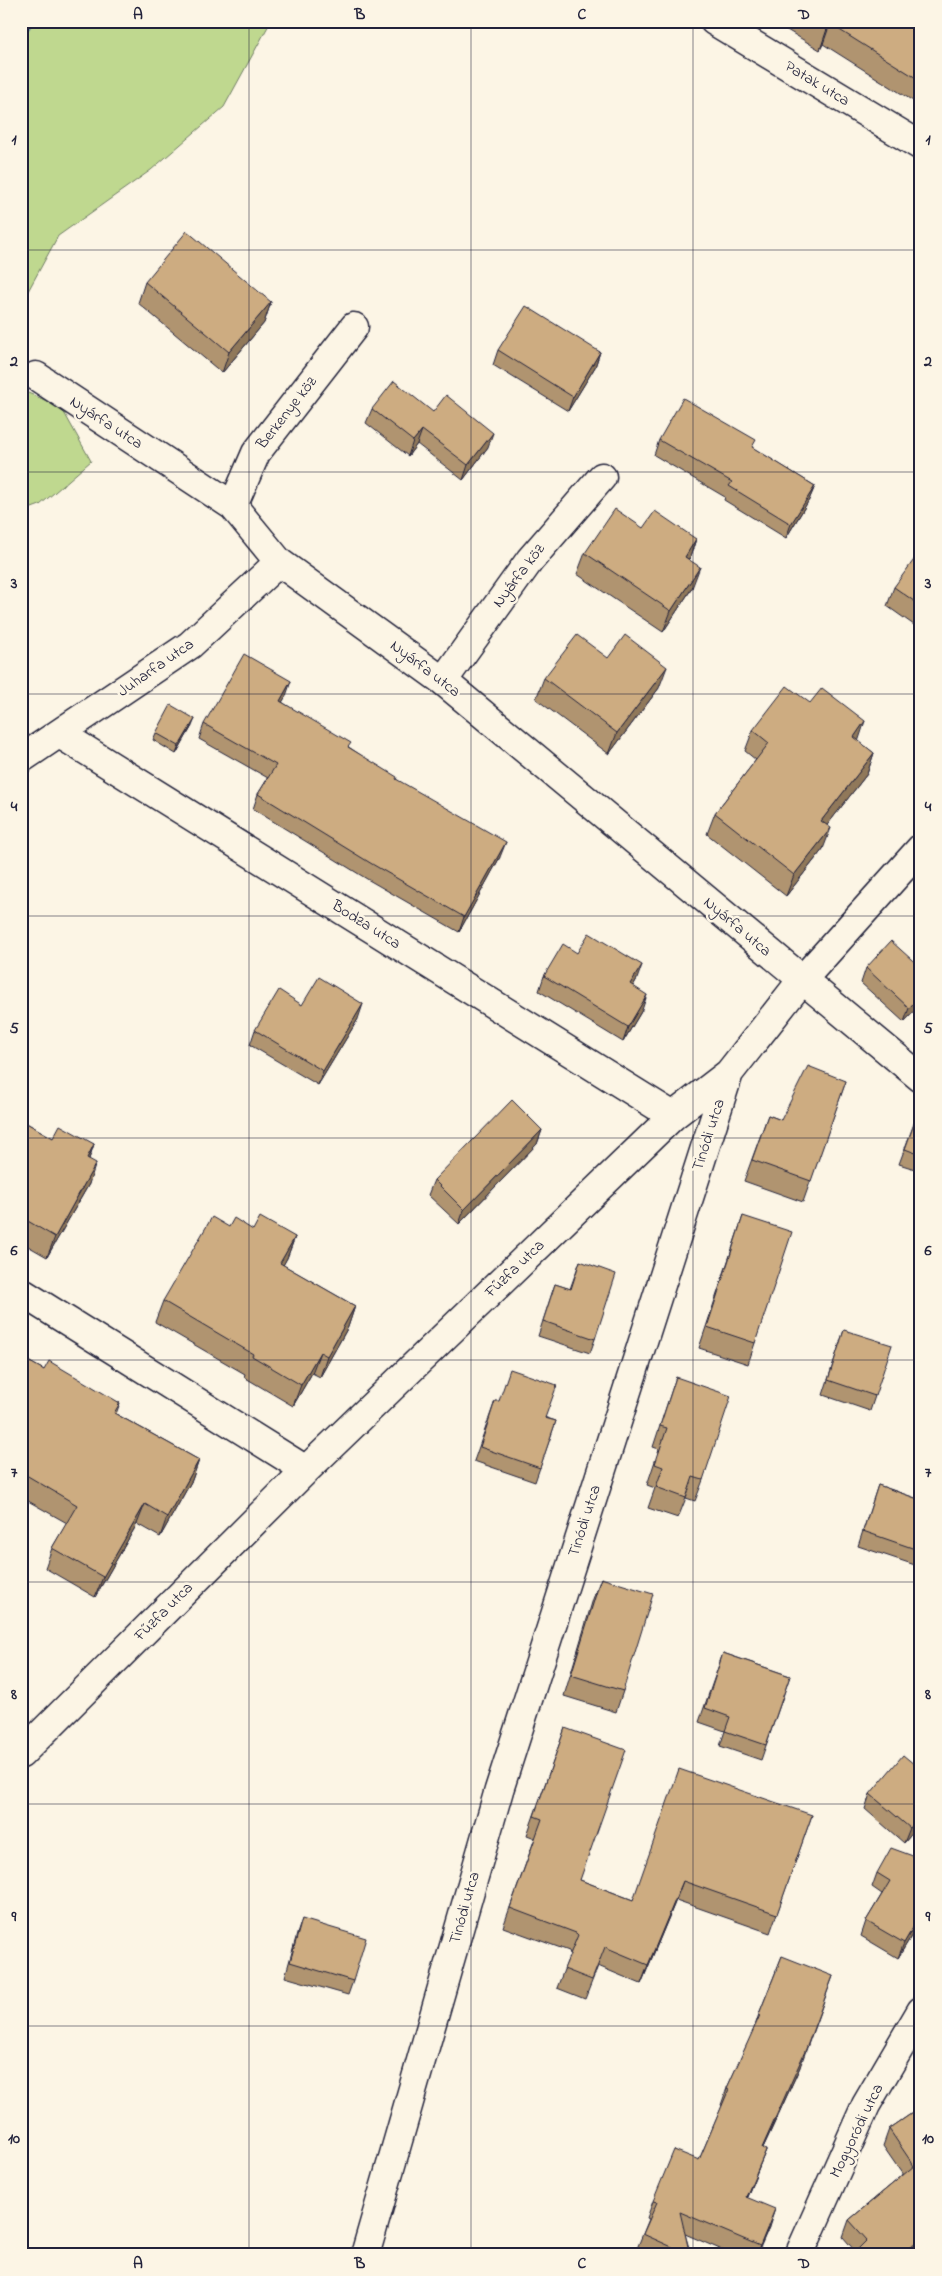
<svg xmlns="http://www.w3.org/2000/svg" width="942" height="2276" font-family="'Indie Flower',sans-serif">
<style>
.green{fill:#bfd88f;stroke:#707d65}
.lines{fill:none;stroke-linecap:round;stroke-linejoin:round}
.stream{stroke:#5d8aa1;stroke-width:10}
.minor-casing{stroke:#22223b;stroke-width:31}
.minor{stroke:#fcf5e5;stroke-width:28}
.wall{fill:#b0946f;stroke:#22223b}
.shaded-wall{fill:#90785a;stroke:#22223b}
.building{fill:#cdac81;stroke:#22223b}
.grid{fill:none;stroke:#22223b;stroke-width:1;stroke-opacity:0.55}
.labels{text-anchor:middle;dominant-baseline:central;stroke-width:5;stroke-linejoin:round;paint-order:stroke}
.street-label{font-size:16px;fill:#22223b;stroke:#fcf5e5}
.neatline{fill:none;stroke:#22223b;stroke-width:2}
.grid-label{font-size:16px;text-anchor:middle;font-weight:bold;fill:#22223b}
</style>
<rect width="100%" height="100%" fill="#fcf5e5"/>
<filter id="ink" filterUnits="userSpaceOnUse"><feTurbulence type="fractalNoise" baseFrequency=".02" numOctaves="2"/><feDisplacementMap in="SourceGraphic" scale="10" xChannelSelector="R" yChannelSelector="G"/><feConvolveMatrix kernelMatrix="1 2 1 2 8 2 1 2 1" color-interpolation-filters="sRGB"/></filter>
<g filter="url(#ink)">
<path class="green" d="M 21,21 L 271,21 L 224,107 L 151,170 L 58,236 L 21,304 Z
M 21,390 L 61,407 L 91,461 L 40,505 L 21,512 Z"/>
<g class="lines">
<path class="stream" d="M 21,32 L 29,21"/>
<defs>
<path id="minor" d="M 714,21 L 921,146
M 36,376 L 233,506 L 279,562 L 443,681 L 921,1078
M 233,506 L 256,453 L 354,327
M 443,681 L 530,560 L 602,477
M 60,734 L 673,1116
M 21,759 L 190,645 L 279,562
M 21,1292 L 306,1470
M 21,1754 L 306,1470 L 673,1116 L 729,1073
M 365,2255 L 499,1790 L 729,1073 L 802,980 L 921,848
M 799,2255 L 866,2105 L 921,2011"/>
</defs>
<use href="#minor" class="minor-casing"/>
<use href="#minor" class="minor"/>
</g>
<path class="wall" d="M 772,21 L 921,21 L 921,106 L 823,44 L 820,50 Z
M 145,282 L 271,302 L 264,323 L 222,373 L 138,303 Z
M 498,350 L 600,352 L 595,367 L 568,411 L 493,365 Z
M 372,409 L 433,412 L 488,447 L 463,480 L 417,444 L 408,456 L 366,423 Z
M 659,440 L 753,448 L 815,486 L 809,500 L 786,538 L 724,500 L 725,497 L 654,455 Z
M 643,528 L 696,539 L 689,560 L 692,588 L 663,632 L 577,574 L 585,553 Z
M 921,560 L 921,630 L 887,606 L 894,587 Z
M 608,658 L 659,688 L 609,754 L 536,699 L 544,678 Z
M 286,696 L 282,702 L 396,779 L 500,857 L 459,932 L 367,879 L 253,809 L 258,794 L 268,778 L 199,739 L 204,724 Z
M 192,726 L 176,754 L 153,740 L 156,733 Z
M 753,730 L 858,741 L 874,753 L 867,774 L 827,825 L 823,849 L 786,896 L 707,834 L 715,813 L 756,760 L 745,751 Z
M 577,953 L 637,979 L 633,986 L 642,1010 L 623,1042 L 539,991 L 544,976 Z
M 866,968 L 921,968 L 921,1004 L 904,1022 L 861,983 Z
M 302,1005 L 358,1019 L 318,1085 L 250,1045 L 255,1030 Z
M 846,1081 L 803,1202 L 744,1181 L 768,1115 L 781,1120 Z
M 918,1113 L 921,1114 L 921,1171 L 899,1164 Z
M 21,1120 L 53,1138 L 94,1144 L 89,1159 L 89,1184 L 47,1257 L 21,1242 Z
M 542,1130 L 537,1144 L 459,1224 L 428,1195 L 434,1180 Z
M 743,1216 L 755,1343 L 748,1364 L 699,1348 Z
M 229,1227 L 253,1230 L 295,1237 L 287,1258 L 283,1265 L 355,1306 L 348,1327 L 320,1377 L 312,1373 L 293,1406 L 244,1377 L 245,1374 L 155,1322 L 163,1301 Z
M 580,1261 L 595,1339 L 590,1353 L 538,1336 L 555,1284 L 570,1289 Z
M 844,1330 L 875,1396 L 870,1411 L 823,1395 Z
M 21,1357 L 44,1370 L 120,1403 L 116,1414 L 199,1460 L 192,1480 L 160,1537 L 137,1524 L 95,1597 L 45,1568 L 52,1548 L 67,1523 L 21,1497 Z
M 676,1377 L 703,1480 L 695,1501 L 686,1498 L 678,1518 L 648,1508 L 655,1488 L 647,1485 L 659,1449 L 653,1447 Z
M 495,1401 L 556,1421 L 535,1482 L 474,1461 Z
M 878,1485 L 921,1500 L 921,1567 L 858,1546 Z
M 601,1578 L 623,1691 L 616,1712 L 564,1696 L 593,1599 Z
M 723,1653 L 790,1676 L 761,1760 L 720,1746 L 725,1731 L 699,1722 Z
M 565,1728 L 580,1880 L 633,1900 L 812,1815 L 770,1933 L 676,1900 L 641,1984 L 598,1966 L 585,1999 L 557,1988 L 570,1954 L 569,1951 L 503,1927 L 535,1838 L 527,1835 Z
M 870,1794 L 921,1823 L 904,1843 L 865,1809 Z
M 919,1864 L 921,1920 L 898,1958 L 861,1936 L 866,1921 L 882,1894 L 872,1887 L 877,1873 Z
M 302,1919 L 353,1981 L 348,1995 L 285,1977 L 297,1934 Z
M 782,1956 L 800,2067 L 763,2148 L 759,2167 L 747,2197 L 769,2227 L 757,2255 L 734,2255 L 685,2234 L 691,2255 L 645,2255 L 636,2251 L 649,2219 L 647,2218 L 653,2201 L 699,2160 L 722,2106 L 721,2105 L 727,2088 L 753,2032 L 759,2014 Z
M 921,2107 L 921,2250 L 917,2253 L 855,2251 L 843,2237 L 849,2220 L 903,2175 L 883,2146 L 889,2129 Z"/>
<path class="shaded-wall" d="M 830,24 L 823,44 L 820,50 L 827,29 Z
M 271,302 L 264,323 L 222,373 L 229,352 Z
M 600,352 L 595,367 L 568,411 L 573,397 Z
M 422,430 L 417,444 L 408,456 L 413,441 Z
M 493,433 L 488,447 L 463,480 L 468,465 Z
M 815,486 L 809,500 L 786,538 L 791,524 Z
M 696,539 L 689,560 L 685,557 Z
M 700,567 L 692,588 L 663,632 L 671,611 Z
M 667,667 L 659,688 L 609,754 L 617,733 Z
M 291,681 L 286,696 L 274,716 L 280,701 Z
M 195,719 L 192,726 L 176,754 L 179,746 Z
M 865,721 L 858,742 L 854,737 Z
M 874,753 L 867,774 L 814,842 L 821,821 Z
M 831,828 L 823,849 L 786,896 L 794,875 Z
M 506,842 L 500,857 L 459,932 L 464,917 Z
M 642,965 L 637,979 L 625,999 L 630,984 Z
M 647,995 L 642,1010 L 623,1042 L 628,1027 Z
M 921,995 L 921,1004 L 904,1022 L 909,1008 Z
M 363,1004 L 358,1019 L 318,1085 L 323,1071 Z
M 542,1130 L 537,1144 L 459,1224 L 464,1210 Z
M 94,1144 L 87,1165 L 87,1158 Z
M 96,1163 L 89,1184 L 47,1257 L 55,1237 Z
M 295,1237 L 287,1258 L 273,1284 L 280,1263 Z
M 355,1306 L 348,1327 L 320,1377 L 327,1356 Z
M 320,1352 L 312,1373 L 293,1406 L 301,1385 Z
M 199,1460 L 192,1480 L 160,1537 L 167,1517 Z
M 145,1504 L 137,1524 L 95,1597 L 103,1577 Z
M 921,1815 L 921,1823 L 904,1843 L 910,1828 Z
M 683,1881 L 676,1900 L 641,1984 L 648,1965 Z
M 921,1914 L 921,1920 L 898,1958 L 904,1943 Z
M 833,1976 L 800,2067 L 755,2165 L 762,2148 Z
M 766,2150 L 759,2167 L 740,2214 L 746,2197 Z
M 775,2209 L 769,2227 L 756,2255 L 760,2246 Z
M 921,2238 L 921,2250 L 915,2255 L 911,2246 Z"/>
<path class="building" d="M 814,21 L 921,21 L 921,81 L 830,24 L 827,29 Z
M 187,231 L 271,302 L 229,352 L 145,282 Z
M 526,306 L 600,352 L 573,397 L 498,350 Z
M 394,381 L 433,412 L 446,395 L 493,433 L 468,465 L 422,430 L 413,441 L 372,409 Z
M 683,398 L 756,440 L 752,447 L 815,486 L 791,524 L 729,486 L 732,482 L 659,440 Z
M 615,509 L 643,528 L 655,511 L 696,539 L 685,557 L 700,567 L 671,611 L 585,553 Z
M 916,557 L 921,560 L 921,606 L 894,587 Z
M 577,635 L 608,658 L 625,635 L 667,667 L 617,733 L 544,678 Z
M 244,654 L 291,681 L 280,701 L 351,743 L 348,747 L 397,777 L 396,779 L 506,842 L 464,917 L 372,864 L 258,794 L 276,765 L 204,724 Z
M 787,686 L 810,703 L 822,688 L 865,721 L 854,737 L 874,753 L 821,821 L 831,828 L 794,875 L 715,813 L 769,743 L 753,730 Z
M 171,705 L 195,719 L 179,746 L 156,733 Z
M 589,933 L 642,965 L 630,984 L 647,995 L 628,1027 L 544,976 L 563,944 L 577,953 Z
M 891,941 L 921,968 L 921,995 L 909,1008 L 866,968 Z
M 319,977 L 363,1004 L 323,1071 L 255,1030 L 279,990 L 302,1005 Z
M 808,1066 L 846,1081 L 811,1181 L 752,1160 L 768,1115 L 781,1120 Z
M 512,1100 L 542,1130 L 464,1210 L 434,1180 Z
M 918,1113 L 921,1114 L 921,1155 L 905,1149 Z
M 21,1120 L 53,1138 L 60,1125 L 94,1144 L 87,1158 L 96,1163 L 55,1237 L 21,1217 Z
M 743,1216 L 792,1232 L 755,1343 L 707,1327 Z
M 212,1217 L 229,1227 L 234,1218 L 253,1230 L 260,1217 L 295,1237 L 280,1263 L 355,1306 L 327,1356 L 320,1352 L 301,1385 L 252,1356 L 253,1354 L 163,1301 Z
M 580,1261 L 616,1274 L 595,1339 L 543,1321 L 555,1284 L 571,1289 Z
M 844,1330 L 892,1345 L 875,1396 L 828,1380 Z
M 21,1357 L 44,1370 L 49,1361 L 120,1403 L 114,1413 L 199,1460 L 167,1517 L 145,1504 L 103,1577 L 52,1548 L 77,1505 L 21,1472 Z
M 510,1369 L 557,1385 L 545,1418 L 556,1421 L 540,1468 L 480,1447 L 495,1401 L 499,1401 Z
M 676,1377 L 731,1396 L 703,1480 L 693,1477 L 686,1498 L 656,1487 L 663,1467 L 655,1464 L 667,1428 L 660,1426 Z
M 878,1485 L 921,1500 L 921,1551 L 863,1531 Z
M 601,1578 L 653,1594 L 623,1691 L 571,1675 Z
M 723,1653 L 790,1676 L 766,1745 L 725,1731 L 730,1717 L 705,1708 Z
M 565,1728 L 626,1750 L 580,1880 L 633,1900 L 679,1769 L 812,1815 L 777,1914 L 683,1881 L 648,1965 L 605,1947 L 592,1980 L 564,1969 L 578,1935 L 576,1933 L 510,1908 L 542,1819 L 534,1816 Z
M 903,1755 L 921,1770 L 921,1815 L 910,1828 L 870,1794 Z
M 891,1848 L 921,1859 L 918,1864 L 921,1865 L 921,1914 L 904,1943 L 866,1921 L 890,1881 L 877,1873 Z
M 302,1919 L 366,1938 L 353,1981 L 290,1962 Z
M 782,1956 L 833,1976 L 806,2049 L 762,2148 L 766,2150 L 746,2197 L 775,2209 L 760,2246 L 680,2212 L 690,2255 L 643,2234 L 657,2202 L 653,2201 L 674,2150 L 699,2160 L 729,2089 L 727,2088 L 760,2015 L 759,2014 Z
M 921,2107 L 921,2212 L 917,2214 L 921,2218 L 921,2238 L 911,2246 L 918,2255 L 852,2255 L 867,2240 L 849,2220 L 914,2166 L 889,2129 Z"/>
</g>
<path class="grid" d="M 249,21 L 249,2255M 471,21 L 471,2255M 693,21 L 693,2255M 21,250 L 921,250M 21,472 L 921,472M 21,694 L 921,694M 21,916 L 921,916M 21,1138 L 921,1138M 21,1360 L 921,1360M 21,1582 L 921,1582M 21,1804 L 921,1804M 21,2026 L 921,2026"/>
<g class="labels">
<g class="street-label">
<text transform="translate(817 84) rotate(31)">Patak utca</text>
<text transform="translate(287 413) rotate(-52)">Berkenye köz</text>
<text transform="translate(106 423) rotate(33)">Nyárfa utca</text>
<text transform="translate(519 576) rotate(-53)">Nyárfa köz</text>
<text transform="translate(156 668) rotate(-35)">Juharfa utca</text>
<text transform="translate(425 669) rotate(37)">Nyárfa utca</text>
<text transform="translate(366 925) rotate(32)">Bodza utca</text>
<text transform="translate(737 927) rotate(40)">Nyárfa utca</text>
<text transform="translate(709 1135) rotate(-72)">Tinódi utca</text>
<text transform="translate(515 1269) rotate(-44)">Fűzfa utca</text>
<text transform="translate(585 1521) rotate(-72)">Tinódi utca</text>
<text transform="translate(164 1612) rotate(-45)">Fűzfa utca</text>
<text transform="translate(465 1908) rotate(-74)">Tinódi utca</text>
<text transform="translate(857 2131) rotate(-64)">Mogyoródi utca</text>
</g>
</g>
<rect width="942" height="2276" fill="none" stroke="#fcf5e5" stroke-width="55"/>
<rect x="28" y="28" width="886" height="2220" class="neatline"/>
<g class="grid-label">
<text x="138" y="19">A</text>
<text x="360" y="19">B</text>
<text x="582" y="19">C</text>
<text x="804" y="19">D</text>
<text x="14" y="144">1</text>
<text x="928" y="144">1</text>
<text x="14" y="366">2</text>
<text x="928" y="366">2</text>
<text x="14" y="588">3</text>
<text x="928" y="588">3</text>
<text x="14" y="811">4</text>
<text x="928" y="811">4</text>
<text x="14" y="1033">5</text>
<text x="928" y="1033">5</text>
<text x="14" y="1255">6</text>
<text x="928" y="1255">6</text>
<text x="14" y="1477">7</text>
<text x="928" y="1477">7</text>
<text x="14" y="1699">8</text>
<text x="928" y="1699">8</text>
<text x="14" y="1921">9</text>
<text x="928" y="1921">9</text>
<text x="14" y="2143">10</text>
<text x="928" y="2143">10</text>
<text x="138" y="2268">A</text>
<text x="360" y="2268">B</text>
<text x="582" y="2268">C</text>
<text x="804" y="2268">D</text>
</g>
</svg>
